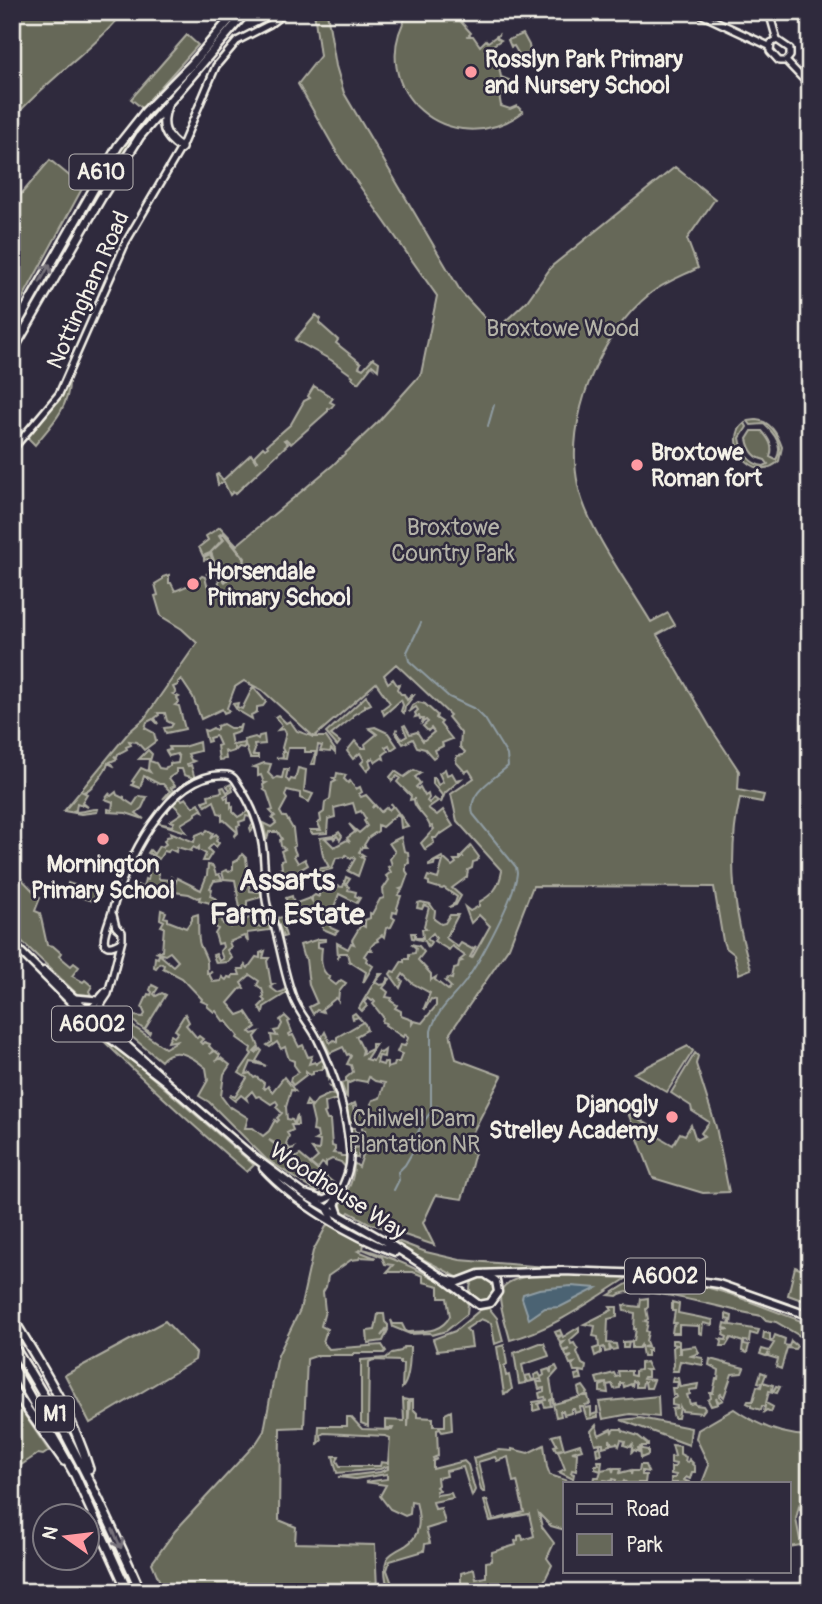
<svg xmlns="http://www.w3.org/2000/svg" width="822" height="1604" font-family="Pangolin,sans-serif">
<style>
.green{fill:#666859;stroke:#adaca0;stroke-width:2}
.water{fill:#4b6473;stroke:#8f9ca2;stroke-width:2}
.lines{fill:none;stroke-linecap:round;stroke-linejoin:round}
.stream{stroke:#8f9ca2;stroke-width:2}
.secondary-casing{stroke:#f4f1e8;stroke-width:10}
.primary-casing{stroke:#f4f1e8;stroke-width:11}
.highway-casing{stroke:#f4f1e8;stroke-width:12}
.secondary{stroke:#2f2a3d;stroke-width:5}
.primary{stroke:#2f2a3d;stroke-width:6}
.highway{stroke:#2f2a3d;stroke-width:7}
.oneway{stroke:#747079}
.poi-dot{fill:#ff9aa2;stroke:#2f2a3d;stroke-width:2.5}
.labels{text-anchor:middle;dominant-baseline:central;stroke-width:5;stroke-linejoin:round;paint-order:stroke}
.shield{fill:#2f2a3d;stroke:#b9b5b5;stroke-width:2}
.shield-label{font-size:21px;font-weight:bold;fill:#f4f1e8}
.poi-label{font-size:23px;font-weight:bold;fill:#f4f1e8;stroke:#2f2a3d;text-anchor:start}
.street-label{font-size:23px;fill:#f4f1e8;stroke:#2f2a3d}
.park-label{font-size:23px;fill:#b4b3a8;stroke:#2f2a3d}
.district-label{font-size:30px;font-weight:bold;fill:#f4f1e8;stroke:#2f2a3d}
</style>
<rect width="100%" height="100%" fill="#2f2a3d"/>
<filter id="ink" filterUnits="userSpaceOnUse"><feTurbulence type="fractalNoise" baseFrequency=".0143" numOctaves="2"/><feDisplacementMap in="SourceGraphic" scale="14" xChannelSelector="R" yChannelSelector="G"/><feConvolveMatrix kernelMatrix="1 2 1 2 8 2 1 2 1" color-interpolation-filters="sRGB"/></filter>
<g filter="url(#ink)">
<path class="green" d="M 12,12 L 124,12 C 91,52 46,80 12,120 Z
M 241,12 L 243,12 L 159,107 L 123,155 L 12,348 L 12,339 L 113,157 L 159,100 L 218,40 Z
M 314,12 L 327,12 L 336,66 L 344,93 L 461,292 L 496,330 L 527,301 L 552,266 L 675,167 L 715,199 L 687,239 L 698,268 C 682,276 665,282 651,293 C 599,334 564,420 578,485 C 586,526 629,585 651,622 L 668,613 L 675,625 L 657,635 L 710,727 L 739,771 L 738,790 L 764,795 L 762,802 L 740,798 C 727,856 733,913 751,969 L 739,974 L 734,954 L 725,947 L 723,941 L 714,887 L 533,886 L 509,947 L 450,1033 L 456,1059 L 502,1076 L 464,1149 L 475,1153 C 470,1169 468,1183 462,1199 L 436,1195 L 423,1223 L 434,1245 L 369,1223 L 349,1212 L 346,1216 C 336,1205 344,1197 350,1185 C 353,1178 354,1171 354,1163 L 359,1167 L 365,1149 L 362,1148 L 362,1143 L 356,1142 L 355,1148 L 359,1147 L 358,1158 L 355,1158 L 350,1128 L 355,1128 L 355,1132 L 365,1133 L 365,1130 L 362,1129 L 362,1123 L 352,1121 L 349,1124 L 347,1107 L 355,1103 L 356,1106 L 353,1107 L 355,1116 L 357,1113 L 364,1113 L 366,1115 L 367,1113 L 371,1113 L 371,1104 L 373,1100 L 380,1098 L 385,1083 L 375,1081 L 369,1077 L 367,1082 L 356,1080 L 349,1083 L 347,1081 L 347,1097 L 346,1096 L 341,1083 L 346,1082 L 346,1078 L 353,1072 L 351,1065 L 347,1064 L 351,1056 L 349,1054 L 347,1055 L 343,1047 L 330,1053 L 322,1037 L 325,1032 L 330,1043 L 334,1040 L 337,1042 L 337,1037 L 363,1022 L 358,1017 L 353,1019 L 352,1015 L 355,1013 L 365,1024 L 367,1030 L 356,1036 L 363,1050 L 362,1054 L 372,1049 L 372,1044 L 376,1044 L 366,1059 L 373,1061 L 378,1051 L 381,1053 L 385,1050 L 384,1057 L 379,1056 L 377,1063 L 383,1065 L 384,1062 L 387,1063 L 387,1068 L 394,1066 L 395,1062 L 399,1062 L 402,1054 L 397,1052 L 400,1045 L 405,1046 L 408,1038 L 405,1034 L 403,1037 L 385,1025 L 386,1023 L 382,1022 L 383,1017 L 373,1004 L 375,1002 L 374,1000 L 372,1001 L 368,998 L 364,1002 L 367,1006 L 362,1011 L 359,1008 L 379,974 L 382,974 L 375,982 L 380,985 L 385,984 L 388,978 L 390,979 L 383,988 L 388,992 L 386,997 L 392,998 L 391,1001 L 397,1005 L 395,1008 L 401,1011 L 401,1016 L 412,1020 L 412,1024 L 414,1021 L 422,1023 L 436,1006 L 436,1000 L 431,999 L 425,1009 L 424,1008 L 430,993 L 412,983 L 403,974 L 400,979 L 403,981 L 400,988 L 390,974 L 392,971 L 395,972 L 402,961 L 404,962 L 404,959 L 409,959 L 409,954 L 415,953 L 416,948 L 411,944 L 419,946 L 424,952 L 418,960 L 431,974 L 431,980 L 436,977 L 435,980 L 448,990 L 451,987 L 445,981 L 448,978 L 452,979 L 454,969 L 458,968 L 459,962 L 462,961 L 460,960 L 465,956 L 452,946 L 449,950 L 434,941 L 436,938 L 433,933 L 427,939 L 431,942 L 428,947 L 425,941 L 412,938 L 411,933 L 415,933 L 415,938 L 423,938 L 422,929 L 426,929 L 424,926 L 429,907 L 424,905 L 422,909 L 417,908 L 418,903 L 421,902 L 430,904 L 435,911 L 434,919 L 441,924 L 445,923 L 450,915 L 458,915 L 446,938 L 458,947 L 461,943 L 472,949 L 476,946 L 470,957 L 472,958 L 490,926 L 479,915 L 471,923 L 465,907 L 470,911 L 479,906 L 479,902 C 492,895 499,888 502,871 L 457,821 L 451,794 L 474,778 L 469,770 L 465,772 L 456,762 L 457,756 L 463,755 L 465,752 L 460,747 L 461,733 L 448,717 L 450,715 L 396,664 L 384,675 L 388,683 L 393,679 L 397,685 L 399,684 L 397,689 L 401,694 L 404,694 L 407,700 L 412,695 L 414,695 L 405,707 L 404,713 L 401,711 L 403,705 L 401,700 L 384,715 L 382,709 L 390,703 L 376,683 L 314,737 L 326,737 L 335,750 L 335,753 L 331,749 L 330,752 L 320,751 L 322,746 L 318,745 L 315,764 L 311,764 L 316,752 L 305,752 L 305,748 L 288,748 L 286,759 L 276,758 L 283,757 L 282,752 L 284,752 L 282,748 L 286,733 L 284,729 L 278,730 L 282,726 L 275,717 L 278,715 L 286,723 L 290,721 L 297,731 L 314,737 L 262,690 L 244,681 L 235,687 L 227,708 L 229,711 L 224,713 L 222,709 L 201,719 L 193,697 L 181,679 L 178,682 L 178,685 L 173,687 L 176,693 L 173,694 L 179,697 L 177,698 L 179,702 L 175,705 L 179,706 L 185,729 L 166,733 L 164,728 L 171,727 L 173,724 L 167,721 L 165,713 L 158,713 L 159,715 L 155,718 L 158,724 L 153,719 L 147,722 L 145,728 L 154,733 L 156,741 L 144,750 L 137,742 L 129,741 L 131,745 L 126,747 L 127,749 L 118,754 L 117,757 L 114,756 L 117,759 L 110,762 L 112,765 L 108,763 C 107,770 91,791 83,792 L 87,794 L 82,802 L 88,807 L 77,803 L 76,810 L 73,811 C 82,814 90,808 98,809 L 97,812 L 81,814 L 64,811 L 129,732 L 144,719 L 197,643 L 182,629 L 161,616 L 155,596 L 158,595 L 155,584 L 163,579 L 163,577 L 169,575 L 169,583 L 171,583 L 175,591 L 194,583 L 202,576 L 205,577 L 207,585 L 212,588 L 219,584 L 218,574 L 225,582 L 244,567 L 245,558 L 224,532 L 219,535 L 222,540 L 210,553 L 203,556 L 199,547 L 208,540 L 206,536 L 220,527 L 237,545 L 333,465 L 378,422 L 421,374 L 437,296 L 340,158 L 298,84 L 320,56 Z
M 409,12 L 475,12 L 461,22 L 471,33 L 468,36 L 473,36 L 480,46 L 486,40 L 488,42 L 498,35 L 497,38 L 501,40 L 490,47 L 497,58 L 493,59 L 494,62 L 498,61 L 501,77 L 509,80 L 505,95 L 499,94 L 501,106 L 510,109 L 517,106 L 523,112 C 452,165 361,89 409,12 Z
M 523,34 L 529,45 L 531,60 L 524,63 L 514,46 L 511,47 L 508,40 Z
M 187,35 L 198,45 L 142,108 L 131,99 Z
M 50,160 L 83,187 L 12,318 L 12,205 Z
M 316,315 L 321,319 L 319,323 L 338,340 L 336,343 L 361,363 L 359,367 L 363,369 L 373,358 L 379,362 L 378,370 L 372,365 L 358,383 L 352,378 L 353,376 L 331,360 L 295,340 Z
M 69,382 C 69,408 51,425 35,445 L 28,438 L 61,396 Z
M 314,386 L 333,398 L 330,402 L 334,404 L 330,409 L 328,408 L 328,411 L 291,444 L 286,439 L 284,440 L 288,444 L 235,494 L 233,492 L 230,495 L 224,482 L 218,485 L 216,475 L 218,474 L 223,480 L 251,454 L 256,462 L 258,461 L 254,456 L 263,447 L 265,449 L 268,447 L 267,445 L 291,424 L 304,401 L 310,398 L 308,396 Z
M 756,420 C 770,421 777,433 782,447 L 779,461 C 753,486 722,440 745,423 L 747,427 L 740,438 C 742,451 749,465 764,466 L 768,464 L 765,460 C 754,458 749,449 747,439 L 752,431 L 762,431 C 769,439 774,447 770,457 L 776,460 C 784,446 775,434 764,424 L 751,425 L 748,421 Z
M 224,534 L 244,559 L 242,566 L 225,580 L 218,572 L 216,575 L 206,574 L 213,571 L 208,559 L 204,560 L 204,557 L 210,554 L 218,572 L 211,552 L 224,540 L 221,536 Z
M 253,687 L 266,702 L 263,706 L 257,707 L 257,712 L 251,715 L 252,719 L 237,710 L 233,704 L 238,703 L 237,707 L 242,709 Z
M 366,696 L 371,704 L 367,706 L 365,705 L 365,708 L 353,715 L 352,718 L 331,735 L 340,742 L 337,746 L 326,733 Z
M 418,702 L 425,704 L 437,715 L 436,718 L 442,722 L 440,724 L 452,739 L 442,743 L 443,746 L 435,750 L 437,755 L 433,758 L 425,749 L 417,747 L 413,739 L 403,744 L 395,732 L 398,728 L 396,731 L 402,739 L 407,736 L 403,726 L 405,725 L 410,734 L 417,732 L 423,741 L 434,732 L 431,728 L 428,731 L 423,726 L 428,722 L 426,720 L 422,723 L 423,719 L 420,719 L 419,716 L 415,717 L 416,715 L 415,713 L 418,710 L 416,707 L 409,712 L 412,706 Z
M 223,724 L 230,728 L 239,728 L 241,724 L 239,732 L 230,735 L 232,745 L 245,743 L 244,740 L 255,737 L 258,739 L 259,736 L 264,735 L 265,744 L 254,745 L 255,750 L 253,755 L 258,755 L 258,758 L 250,758 L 245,744 L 244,748 L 239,747 L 236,750 L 234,748 L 234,751 L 228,753 L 225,751 L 226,759 L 219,760 L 217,746 L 220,745 L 216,736 L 209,738 L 210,741 L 207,742 L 204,730 L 207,731 L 213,728 L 215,730 L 217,729 L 217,726 Z
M 375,727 L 388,733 L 397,746 L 391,750 L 389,745 L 385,747 L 388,751 L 383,755 L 384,759 L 382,758 L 376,762 L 373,758 L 369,760 L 371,766 L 367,771 L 361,763 L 364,760 L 360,753 L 353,759 L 347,751 L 355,741 L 361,748 L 366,748 L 365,744 L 377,734 L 369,728 Z
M 199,742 L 200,751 L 188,754 L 191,760 L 194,761 L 187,764 L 188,766 L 191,765 L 195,779 L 192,780 L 191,777 L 184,775 L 182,769 L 176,769 L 176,773 L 169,778 L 175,786 L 171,788 L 173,791 L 176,790 L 163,799 L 170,791 L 163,784 L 159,784 L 144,776 L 140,788 L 132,785 L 134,782 L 132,781 L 141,768 L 150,772 L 148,769 L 149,759 L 139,759 L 148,750 L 152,754 L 150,761 L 156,763 L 159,768 L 165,769 L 166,767 L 170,766 L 170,762 L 171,764 L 178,763 L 179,757 L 177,754 L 169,756 L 166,751 L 170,750 L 169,747 L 183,747 Z
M 264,763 L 271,764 L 268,773 L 274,779 L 277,777 L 282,778 L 284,769 L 288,769 L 286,778 L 289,782 L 291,779 L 295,780 L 298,768 L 306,770 L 304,791 L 313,794 L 309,802 L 300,798 L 300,793 L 287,790 L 285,796 L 287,799 L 280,812 L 283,817 L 286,817 L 293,829 L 295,846 L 293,847 L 296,854 L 294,856 L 298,863 L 305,859 L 308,865 L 298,871 L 299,873 L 293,878 L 282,878 L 280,881 L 271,881 L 270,874 L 282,868 L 281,861 L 284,860 L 281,851 L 285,849 L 281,846 L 280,840 L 282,839 L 278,832 L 269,832 L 267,840 L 263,823 L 271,827 L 276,823 L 272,818 L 275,816 L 270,811 L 273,810 L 267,792 L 264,790 L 263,785 L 266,783 L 264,783 L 261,775 L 258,776 L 258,768 L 254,767 Z
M 445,769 L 447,775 L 452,773 L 456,780 L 461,779 L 445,793 L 441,803 L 442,795 L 433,784 L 433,778 L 435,778 L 438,785 L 443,782 L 439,773 Z
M 414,770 L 421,773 L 415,777 L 420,783 L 416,787 L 418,789 L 420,787 L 425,796 L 428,794 L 429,798 L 427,801 L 429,803 L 434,798 L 438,801 L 428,808 L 437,815 L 443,810 L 453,826 L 441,834 L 440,833 L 436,838 L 433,838 L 434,843 L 425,849 L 426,851 L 421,843 L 434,829 L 432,826 L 430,827 C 429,818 413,809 414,799 L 410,800 L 411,796 L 397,782 L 400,778 L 397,776 L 392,781 L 390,777 L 395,771 L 404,777 Z
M 337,773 L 346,775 L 344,779 L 348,783 L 350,781 L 356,789 L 360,787 L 362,792 L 359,794 L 361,797 L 366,795 L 374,804 L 372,808 L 375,805 L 381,812 L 387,807 L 389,810 L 392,807 L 391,803 L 408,826 L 401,828 L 400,818 L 397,814 L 382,827 L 378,825 L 378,831 L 369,837 L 364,845 L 366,847 L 362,847 L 359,852 L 365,856 L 361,857 L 364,859 L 358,876 L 348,871 L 355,859 L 353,857 L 351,859 L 346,855 L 345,857 L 336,858 L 332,869 L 320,872 L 317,869 L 329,867 L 323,856 L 320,838 L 333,836 L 339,832 L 342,836 L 340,840 L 337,836 L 334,839 L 333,837 L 325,838 L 334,847 L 347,840 L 350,842 L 347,838 L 355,832 L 349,824 L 359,833 L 367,826 L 364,821 L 366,819 L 361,811 L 356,813 L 353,803 L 334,808 L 335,817 L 328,819 L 327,833 L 313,834 L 310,832 L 310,830 L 321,830 L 318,823 L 321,821 L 320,815 L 324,812 L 325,802 L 330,799 L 332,783 L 336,781 L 333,778 L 336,778 Z
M 231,784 L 233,791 L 224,796 L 225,798 L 228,797 L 228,802 L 231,802 L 231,808 L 233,807 L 233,812 L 238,817 L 250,810 L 255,826 L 251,831 L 250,828 L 253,824 L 250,817 L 246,816 L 245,820 L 239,822 L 240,825 L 237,826 L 238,833 L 234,837 L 237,832 L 224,820 L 222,821 L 222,814 L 218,813 L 214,801 L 206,806 L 203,801 L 209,799 L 208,795 L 222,792 L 221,788 L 224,787 L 227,792 L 230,790 L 227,786 Z
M 116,792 L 117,795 L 123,798 L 124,796 L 124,799 L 133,805 L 139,796 L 147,797 L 142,808 L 136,813 L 144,819 L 126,813 L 108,812 L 108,809 L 112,810 L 113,802 L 105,799 L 110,793 L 109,795 L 111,796 Z
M 180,798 L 182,800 L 186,798 L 193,807 L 199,803 L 203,811 L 201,810 L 196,813 L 196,815 L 181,824 L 186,832 L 158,823 L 172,826 L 174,822 L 170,821 L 182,813 L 173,804 L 168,807 L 168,812 L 163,812 Z
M 207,830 L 213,833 L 210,839 L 216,834 L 218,836 L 216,841 L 219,843 L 216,847 L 213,844 L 208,849 L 212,853 L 207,861 L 203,861 L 206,854 L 199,850 L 199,847 L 197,849 L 193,847 L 191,851 L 177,847 L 176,852 L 170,849 L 168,852 L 164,851 L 159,859 L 148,853 L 150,850 L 154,854 L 159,846 L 162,847 L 166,844 L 164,841 L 167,837 L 171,836 L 170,832 L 194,842 L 196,835 L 203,832 L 204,834 Z
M 401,837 L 404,851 L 408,852 L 409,863 L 406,864 L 406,871 L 408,874 L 403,888 L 400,889 L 402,890 L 398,895 L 401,896 L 397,908 L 398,909 L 397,913 L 393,912 L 392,917 L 395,919 L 391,927 L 386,928 L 384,937 L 382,935 L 377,939 L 378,941 L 375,942 L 370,948 L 372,950 L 368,950 L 364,956 L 367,958 L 366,961 L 373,966 L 363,983 L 366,972 L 349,961 L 347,953 L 340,953 L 338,957 L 337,943 L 348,949 L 351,943 L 354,944 L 352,940 L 361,925 L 365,927 L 365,920 L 370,918 L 370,913 L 372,914 L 380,899 L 384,898 L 383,889 L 389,880 L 386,876 L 391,872 L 388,867 L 392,865 L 390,859 L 395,852 L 389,843 Z
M 471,846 L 479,857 L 477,861 L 473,862 L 472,868 L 468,870 L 467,877 L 452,888 L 461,896 L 456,905 L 449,907 L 455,903 L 457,897 L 444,888 L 442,889 L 429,885 L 429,882 L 426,881 L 428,876 L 438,879 L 443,861 L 435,861 L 434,865 L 429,866 L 429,864 L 442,857 L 452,866 L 456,863 L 454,860 L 460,860 L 460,857 L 463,857 L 462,855 Z
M 242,854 L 246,858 L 250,891 L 261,892 L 261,897 L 247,901 L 247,907 L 240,908 L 235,880 L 224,879 L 222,872 L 226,870 L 229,872 L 233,869 L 233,862 L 239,859 Z
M 151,863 L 155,864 L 153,871 L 158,873 L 159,879 L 170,880 L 171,877 L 176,882 L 177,878 L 201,890 L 207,875 L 208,865 L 213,866 L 216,875 L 219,874 L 222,880 L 214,881 L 210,888 L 212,889 L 210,896 L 217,899 L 215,910 L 214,904 L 199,900 L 200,897 L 197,898 L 189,894 L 174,892 L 173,889 L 171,894 L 165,889 L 164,892 L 150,888 L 148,891 L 141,889 L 137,897 L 128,894 L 128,891 L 134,893 L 137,885 L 143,888 L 145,879 L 148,880 Z
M 12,869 L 40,898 L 35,911 L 40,913 L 47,945 L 53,946 L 61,953 L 59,956 L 71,966 L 74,963 L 79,967 L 72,976 L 83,982 L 85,980 L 92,986 L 89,991 L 91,995 L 77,994 L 12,932 Z
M 346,877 L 350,879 L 346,885 L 349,887 L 348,890 L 356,892 L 355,896 L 360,898 L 357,903 L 339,894 L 328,923 L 331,928 L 338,931 L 335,934 L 323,929 L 319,913 L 310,914 L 308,919 L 296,919 L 295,921 L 289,921 L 283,926 L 286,936 L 283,937 L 276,916 L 279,918 L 288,915 L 286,898 L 292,896 L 294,904 L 310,898 L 312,901 L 312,897 L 315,895 L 319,897 L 319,893 L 336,886 L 343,887 Z
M 68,883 L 86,889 L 90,886 L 98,889 L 94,901 L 67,894 Z
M 161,910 L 166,912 L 164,917 L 168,918 L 168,921 L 186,928 L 192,920 L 192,916 L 198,914 C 199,924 197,936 200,945 C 206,959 208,958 207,973 L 212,972 L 209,974 L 213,982 L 221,981 L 222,977 L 226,980 L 228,977 L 232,978 L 233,975 L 240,975 L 238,969 L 244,969 L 245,965 L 248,968 L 256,957 L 260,958 L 260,953 L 265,951 L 263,958 L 269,958 L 267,961 L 271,984 L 274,984 L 270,987 L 278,993 L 284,991 L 286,986 L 288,992 L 264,1007 L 263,1013 L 259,1007 L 265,1001 L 262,998 L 264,996 L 262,989 L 257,985 L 259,981 L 250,975 L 241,983 L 244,988 L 240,989 L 228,1003 L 238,1015 L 246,1012 L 256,1027 L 250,1032 L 252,1034 L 259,1032 L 255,1037 L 259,1047 L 254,1052 L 256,1053 L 260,1049 L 262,1051 L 256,1061 L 266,1066 L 251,1062 L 246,1074 L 250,1073 L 254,1078 L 256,1077 L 264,1083 L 263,1087 L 265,1089 L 268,1086 L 272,1092 L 284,1077 L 295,1091 L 291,1090 L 286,1107 L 287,1119 L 292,1120 L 294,1124 L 297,1115 L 298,1125 L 291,1125 L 293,1130 L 287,1133 L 289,1136 L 286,1144 L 290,1149 L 294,1148 L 291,1152 L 269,1140 L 293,1159 L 300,1155 L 336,1185 L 331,1191 L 320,1194 L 326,1190 L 319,1190 L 317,1192 L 266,1159 L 209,1102 L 199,1096 L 208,1080 L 206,1068 C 193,1057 174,1044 161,1061 L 108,1017 L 113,1013 L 165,1048 L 179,1040 L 168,1042 L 171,1035 L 174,1037 L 178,1032 L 175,1030 L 185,1014 L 189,1022 L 186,1025 L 197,1038 L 199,1036 L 203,1039 L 200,1042 L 202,1044 L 204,1042 L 210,1044 L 209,1046 L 213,1050 L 210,1054 L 215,1051 L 220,1055 L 216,1061 L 221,1058 L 230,1065 L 224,1074 L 221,1096 L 230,1108 L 231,1107 L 248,1118 L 245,1128 L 253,1128 L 263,1136 L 269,1131 L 275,1120 L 277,1122 L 279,1120 L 277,1118 L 282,1113 L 276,1107 L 278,1104 L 276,1101 L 271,1104 L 259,1096 L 256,1097 L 252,1091 L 246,1097 L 247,1100 L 241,1095 L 235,1101 L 230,1097 L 231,1095 L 235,1097 L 247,1078 L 239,1073 L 252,1054 L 250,1052 L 251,1048 L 237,1038 L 238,1036 L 226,1021 L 224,1022 L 216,1011 L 214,1012 L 207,1006 L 208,1004 L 201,1001 L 202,999 L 182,978 L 163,968 L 164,965 L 160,963 L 156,968 L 154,967 L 155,957 L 158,958 L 159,954 L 173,966 L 178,961 L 170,952 L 165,955 L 155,952 L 162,951 L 164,927 L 161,926 L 164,921 L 160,919 Z
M 253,913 L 255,913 L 258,927 L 269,924 L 270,930 L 247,933 L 248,942 L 244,936 L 229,942 L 231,947 L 227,950 L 232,958 L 228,962 L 216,963 L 213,955 L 216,954 L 219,961 L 223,959 L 220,951 L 223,947 L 222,943 L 218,944 L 215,934 L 218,929 L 215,926 L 217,920 L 221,916 L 223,924 L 230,923 L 231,926 L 232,923 L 250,918 L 249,914 Z
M 319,939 L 325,939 L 325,941 L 318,942 L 318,947 L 322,948 C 321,956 319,971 330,977 L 328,979 L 336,985 L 341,980 L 346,983 L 339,992 L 338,1001 L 336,998 L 322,1009 L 323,1012 L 317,1010 L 313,1014 L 309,1007 L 317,1003 L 309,985 L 306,959 L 303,956 L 300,945 Z
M 152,985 L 158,988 L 154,994 L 156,996 L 162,993 L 166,995 L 145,1029 L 150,1032 L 149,1034 L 131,1019 L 134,1016 L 143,1017 L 145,1014 L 142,1007 L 148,994 L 151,995 L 152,992 L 150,990 Z
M 61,999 L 254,1165 L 247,1172 C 182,1117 121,1059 61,999 Z
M 285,1016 L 290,1021 L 288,1022 L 292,1032 L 289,1034 L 290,1036 L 293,1035 L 299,1047 L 303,1045 L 308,1057 L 312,1056 L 309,1064 L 315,1062 L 316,1064 L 322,1060 L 323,1056 L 331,1073 L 328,1079 L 326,1068 L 323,1066 L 323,1069 L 313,1071 L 313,1074 L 310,1075 L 306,1072 L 306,1075 L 293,1085 L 290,1081 L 291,1077 L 299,1072 L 294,1065 L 294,1061 L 289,1059 L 285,1047 L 281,1049 L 277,1042 L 270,1047 L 267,1045 L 272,1042 L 271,1035 L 277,1036 L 274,1031 L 279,1030 L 282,1024 L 280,1020 Z
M 688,1046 L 693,1051 L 667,1092 L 634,1073 Z
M 695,1053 L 698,1056 L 696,1064 L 716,1127 L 729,1192 L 703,1193 L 653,1178 L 628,1113 L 656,1129 L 654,1134 L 673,1145 L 680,1133 L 685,1135 L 691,1125 L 696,1140 L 704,1136 L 701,1133 L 709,1122 L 692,1111 L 691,1106 L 671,1093 Z
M 330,1086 L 335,1089 L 337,1100 L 333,1100 L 325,1103 L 326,1112 L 324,1113 L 327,1120 L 330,1120 L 332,1146 L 335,1147 L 335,1150 L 333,1153 L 340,1154 L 341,1156 L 347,1156 L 346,1168 L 341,1162 L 332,1159 L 326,1162 L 326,1166 L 322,1163 L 317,1170 L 310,1164 L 318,1157 L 312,1149 L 319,1150 L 320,1141 L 315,1140 L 318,1138 L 317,1132 L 313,1131 L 314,1123 L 310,1106 L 305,1106 L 307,1101 L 312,1107 L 317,1100 L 330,1094 L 334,1095 Z
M 328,1223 L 364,1244 L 363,1249 C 387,1255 457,1284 468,1304 L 467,1314 L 446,1331 L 432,1335 L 430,1333 L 410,1334 L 393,1327 L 391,1320 L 393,1324 L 402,1324 L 406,1332 C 424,1331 441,1333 450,1316 L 447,1298 L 439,1298 L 439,1286 L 423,1282 L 423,1276 L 413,1272 L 387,1272 L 393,1265 L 385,1264 L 382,1257 L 363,1249 L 358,1251 L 376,1258 L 360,1257 L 359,1259 L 351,1260 L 328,1276 L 326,1287 L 323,1292 L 325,1311 L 321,1326 L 327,1329 L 323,1342 L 329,1349 L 382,1345 L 386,1351 L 384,1353 L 354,1353 L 353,1355 L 319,1355 L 307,1359 L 304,1427 L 280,1428 L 279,1520 L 296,1527 L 295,1543 L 375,1545 L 377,1588 L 387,1592 L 164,1592 L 152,1563 L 175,1531 L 257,1442 L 264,1431 L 278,1355 L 300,1310 L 313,1251 Z
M 366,1229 L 426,1252 L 460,1260 L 546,1267 L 481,1271 L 467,1277 L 457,1277 Z
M 795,1267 L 810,1273 L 810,1303 L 788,1295 Z
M 569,1274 L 632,1275 C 594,1299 554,1329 510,1340 C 507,1326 500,1310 500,1296 C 501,1272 552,1275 569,1274 Z
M 656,1277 L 699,1285 L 730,1294 L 804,1322 L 800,1336 L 776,1322 L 766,1320 L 762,1316 C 737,1313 632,1280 617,1296 L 609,1295 L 635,1279 L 655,1280 Z
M470 1289a12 12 0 1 1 24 0a12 12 0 1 1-24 0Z
M 648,1298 L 648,1307 L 646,1309 L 648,1319 L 645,1321 L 648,1322 L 646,1331 L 648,1332 L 646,1341 L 648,1346 L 643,1347 L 650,1348 L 650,1351 L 647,1351 L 647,1356 L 643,1356 L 641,1345 L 639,1348 L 632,1348 L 632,1343 L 629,1342 L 628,1348 L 623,1348 L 623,1342 L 634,1341 L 636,1329 L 634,1329 L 635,1313 L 624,1311 L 623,1305 L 640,1307 L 641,1299 Z
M 672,1302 L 679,1304 L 678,1313 L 713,1320 L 712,1325 L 703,1323 L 702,1334 L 699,1333 L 699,1326 L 679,1325 L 679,1333 L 672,1333 L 673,1326 L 676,1323 L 673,1323 L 675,1311 L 672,1311 Z
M 610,1307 L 617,1307 L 617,1317 L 608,1319 L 607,1343 L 616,1344 L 617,1349 L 612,1350 L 609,1345 L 610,1351 L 605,1352 L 604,1347 L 601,1348 L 601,1353 L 595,1356 L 593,1349 L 599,1347 L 598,1337 L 593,1336 L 595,1326 L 584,1324 L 612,1310 Z
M 489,1308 L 497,1318 L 503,1341 L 495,1344 L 491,1323 L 481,1319 L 466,1329 L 470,1333 L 472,1347 L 437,1351 L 433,1339 L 455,1331 L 480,1310 Z
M 378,1314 L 384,1314 L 385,1322 L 388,1325 L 388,1328 L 381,1336 L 386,1329 L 388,1330 L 383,1341 L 368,1343 L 367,1331 L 375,1330 Z
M 726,1314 L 732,1316 L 731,1325 L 759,1330 L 757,1335 L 750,1333 L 749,1342 L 744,1341 L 744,1344 L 749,1345 L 747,1353 L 742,1351 L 743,1342 L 731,1338 L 726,1346 L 721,1346 L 722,1342 L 720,1339 L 726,1340 L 727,1337 L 723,1335 L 724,1330 L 729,1329 L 724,1328 L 725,1323 L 729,1324 L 730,1320 L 726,1319 Z
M 165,1321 L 196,1353 L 195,1360 L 90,1423 L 65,1375 Z
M 579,1327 L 579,1332 L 570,1340 L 571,1344 L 574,1343 L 578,1350 L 577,1352 L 582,1364 L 586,1366 L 585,1372 L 580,1371 L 582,1379 L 576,1380 L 575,1375 L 579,1374 L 579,1371 L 574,1371 L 572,1365 L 574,1363 L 570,1364 L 568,1359 L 572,1356 L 567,1357 L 565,1352 L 569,1349 L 563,1351 L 561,1345 L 564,1342 L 560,1343 L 558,1338 L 562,1335 L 557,1336 L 555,1332 L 560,1330 L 563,1337 Z
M 764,1332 L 770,1334 L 770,1340 L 773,1340 L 775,1335 L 785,1339 L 784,1345 L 789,1346 L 791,1341 L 797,1346 L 795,1349 L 787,1348 L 781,1369 L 776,1367 L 778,1359 L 768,1356 L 769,1353 L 766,1356 L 760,1354 L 762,1349 L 769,1351 L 774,1343 L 763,1339 Z
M 672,1340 L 677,1340 L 679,1341 L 679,1353 L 681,1353 L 681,1348 L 696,1346 L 699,1353 L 691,1356 L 703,1358 L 703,1365 L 680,1361 L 678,1371 L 672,1371 L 674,1365 L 673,1347 L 677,1345 L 672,1344 Z
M 540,1343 L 544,1343 L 549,1356 L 522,1365 L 526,1383 L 519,1384 L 514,1353 Z
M 504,1345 L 507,1364 L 504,1366 L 506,1376 L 509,1375 L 512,1389 L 508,1393 L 504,1394 L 497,1347 Z
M 404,1347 L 410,1347 C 410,1358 409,1381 402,1388 L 403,1364 L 400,1364 L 400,1361 L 373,1360 L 369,1362 L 368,1426 L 361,1423 L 361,1360 L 386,1358 L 392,1353 L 401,1351 Z
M 710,1359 L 744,1368 L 742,1373 L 732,1374 L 724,1397 L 721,1394 L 719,1396 L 723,1400 L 719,1402 L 716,1398 L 718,1404 L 711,1406 L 708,1400 L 711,1398 L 710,1393 L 713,1393 L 716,1379 L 718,1379 L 719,1370 L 709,1365 Z
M 646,1362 L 650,1370 L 645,1370 L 648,1372 L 648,1377 L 644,1377 L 643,1379 L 654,1380 L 651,1388 L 646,1388 L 645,1382 L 643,1382 L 642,1387 L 636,1387 L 636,1382 L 633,1381 L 632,1387 L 631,1384 L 624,1387 L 623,1383 L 620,1383 L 620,1388 L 614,1389 L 612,1384 L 607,1385 L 608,1393 L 600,1392 L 600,1386 L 607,1383 L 598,1384 L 596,1378 L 614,1373 L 616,1377 L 619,1376 L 618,1371 L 631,1371 L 631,1375 L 635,1376 L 635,1371 L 640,1370 L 640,1363 Z
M 556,1366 L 558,1370 L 550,1379 L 554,1404 L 580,1397 L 578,1388 L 583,1386 L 588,1393 L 583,1396 L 588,1396 L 590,1404 L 585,1405 L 586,1408 L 591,1407 L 591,1415 L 597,1413 L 597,1406 L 598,1417 L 587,1419 L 583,1407 L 580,1407 L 581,1411 L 575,1413 L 574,1409 L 571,1409 L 571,1413 L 564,1415 L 563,1411 L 560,1411 L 561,1416 L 556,1417 L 552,1399 L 550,1400 L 551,1406 L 545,1407 L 543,1402 L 538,1404 L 540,1409 L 533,1411 L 533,1402 L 546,1400 L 545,1397 L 540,1398 L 539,1393 L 544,1391 L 544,1388 L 539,1389 L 537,1382 L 542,1382 L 541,1379 L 528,1382 L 525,1376 L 530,1375 L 532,1380 L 535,1379 L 534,1375 L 539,1373 L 541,1377 L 544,1375 L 543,1371 L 549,1369 L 551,1373 L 551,1368 Z
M 761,1372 L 766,1374 L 763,1382 L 773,1385 L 772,1390 L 774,1390 L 776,1386 L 780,1387 L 777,1393 L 769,1391 L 766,1403 L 773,1407 L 771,1412 L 767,1410 L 764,1412 L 765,1406 L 762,1406 L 761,1410 L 751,1407 L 751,1405 L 747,1403 L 748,1401 L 753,1401 L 757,1386 L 761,1387 L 762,1383 L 758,1382 Z
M 673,1377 L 678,1378 L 680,1387 L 698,1384 L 697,1389 L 689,1390 L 690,1394 L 687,1395 L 690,1404 L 695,1403 L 696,1405 L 703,1406 L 705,1409 L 702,1413 L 682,1411 L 680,1407 L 678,1418 L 674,1418 L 672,1409 L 677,1408 L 677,1406 L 672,1405 L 672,1399 L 677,1397 L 676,1395 L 673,1395 L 672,1388 L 677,1388 L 678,1382 L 672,1382 Z
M 12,1396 L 49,1451 L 43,1455 L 38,1454 L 12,1471 L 12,1449 L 17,1444 L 12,1438 Z
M 658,1396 L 659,1417 L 630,1414 L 603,1419 L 599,1402 Z
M 403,1399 L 408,1400 L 408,1427 L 410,1400 L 413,1400 L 413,1409 L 417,1413 L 417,1417 L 433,1418 L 433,1426 L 445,1426 L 445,1414 L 451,1411 L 452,1430 L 442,1432 L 440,1429 L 437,1430 L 438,1456 L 433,1458 L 434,1460 L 437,1459 L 433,1461 L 433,1469 L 464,1461 L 468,1465 L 475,1490 L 472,1496 L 463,1467 L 446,1471 L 447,1476 L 437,1478 L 438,1485 L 436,1487 L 440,1490 L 436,1491 L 437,1495 L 451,1493 L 453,1498 L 433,1502 L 435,1509 L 441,1508 L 445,1523 L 426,1529 L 430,1543 L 425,1544 L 424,1551 L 390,1561 L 387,1570 L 395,1592 L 389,1592 C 386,1582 383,1568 387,1559 C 390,1553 399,1549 405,1546 C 422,1536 420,1518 416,1502 L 411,1501 L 410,1514 L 405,1516 L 390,1509 L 380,1496 L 386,1485 L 365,1482 L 387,1479 L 387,1474 L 355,1479 L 338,1477 L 380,1472 L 388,1469 L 388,1466 L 380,1469 L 337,1473 L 333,1456 L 339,1456 L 337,1461 L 340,1466 L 380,1466 L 381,1462 L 388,1463 L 390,1438 L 385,1436 L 324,1433 L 321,1435 L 322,1440 L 318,1444 L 319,1426 L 347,1426 L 347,1417 L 351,1417 L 362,1429 L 392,1430 L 393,1428 L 386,1428 L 386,1420 L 404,1421 Z
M 734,1409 C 757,1425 782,1436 810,1436 L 810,1542 L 805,1534 L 807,1525 L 799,1506 L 796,1519 L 801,1545 L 789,1547 L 789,1483 L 702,1483 L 709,1465 L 696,1438 L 698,1430 Z
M 640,1418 L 691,1428 L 689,1445 L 621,1420 Z
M 596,1425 L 599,1435 L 611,1429 L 612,1432 L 614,1429 L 622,1429 L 623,1431 L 638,1436 L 648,1444 L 648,1446 L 642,1446 L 642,1449 L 648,1450 L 648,1455 L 641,1458 L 640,1447 L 638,1448 L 639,1452 L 634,1450 L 631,1454 L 633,1443 L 630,1447 L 624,1445 L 625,1441 L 621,1440 L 619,1446 L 617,1443 L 612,1444 L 610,1439 L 610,1445 L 603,1447 L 603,1443 L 600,1443 L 602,1454 L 597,1455 L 596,1448 L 600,1447 L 600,1443 L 595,1444 L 591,1431 Z
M 560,1434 L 564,1449 L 580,1444 L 582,1449 L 572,1452 L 577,1453 L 576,1471 L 572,1470 L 571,1473 L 574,1474 L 573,1479 L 559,1472 L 565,1469 L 558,1451 L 563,1449 L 556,1450 L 554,1446 L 557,1445 L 552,1436 Z
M 544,1445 L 547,1467 L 550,1475 L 574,1483 L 565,1483 L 565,1530 L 551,1526 L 539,1514 L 542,1527 L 554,1543 L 547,1558 L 552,1565 L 539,1592 L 448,1592 L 458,1590 L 461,1582 L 461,1573 L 474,1569 L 476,1579 L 486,1577 L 486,1562 L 491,1561 L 492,1552 L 516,1545 L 515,1541 L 518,1540 L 518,1536 L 522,1535 L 523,1540 L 534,1536 L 529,1514 L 490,1521 L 484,1501 L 487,1500 L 493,1520 L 524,1512 L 517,1481 L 513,1482 L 508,1457 L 497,1461 L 495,1457 L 478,1462 L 485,1492 L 483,1492 L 481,1490 L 473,1458 L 499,1450 L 512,1451 L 512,1449 L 528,1453 Z
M 672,1445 L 680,1446 L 680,1454 L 686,1457 L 685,1461 L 688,1462 L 689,1459 L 693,1463 L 692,1464 L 695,1467 L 695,1472 L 692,1472 L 690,1479 L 686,1477 L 684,1480 L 691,1483 L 671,1483 L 671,1478 L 675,1478 L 676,1475 L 671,1474 L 671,1467 L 675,1467 L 676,1464 L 671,1463 L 671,1457 L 675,1456 Z
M 598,1461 L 602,1461 L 601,1470 L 612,1468 L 613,1472 L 614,1468 L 621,1468 L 620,1473 L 631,1470 L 631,1475 L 632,1471 L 639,1471 L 640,1465 L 645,1465 L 648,1472 L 642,1471 L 642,1475 L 646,1475 L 645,1483 L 627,1483 L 624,1481 L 623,1483 L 615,1483 L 616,1480 L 613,1479 L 612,1481 L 604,1480 L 603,1483 L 594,1481 L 595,1477 L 599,1477 L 601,1471 L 595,1469 L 595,1465 L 599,1465 Z"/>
<path class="water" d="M 571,1286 L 597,1288 L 560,1307 L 545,1308 L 529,1319 L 522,1298 L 523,1294 L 539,1289 Z"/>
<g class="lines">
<path class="stream" d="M 488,426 L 494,405
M 421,623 L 407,652 L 409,661 L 449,697 L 475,709 L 485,719 L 507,755 L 508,766 C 494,779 467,793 473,814 L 516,867 L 517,873 C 515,897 480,961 465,982 C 453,998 436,1011 431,1031 L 431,1114
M 394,1190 L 399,1180 L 398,1172 L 405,1165 L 415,1148 C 413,1135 427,1115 437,1106"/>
<defs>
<path id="secondary" d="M 696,12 L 769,46
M 769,12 L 777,40
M 777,40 L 790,49 L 790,56 L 786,61 L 779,61 L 770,51 L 771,43 Z
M 786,61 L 810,86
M 12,450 L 59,394 L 126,242 L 181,148 L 216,66 L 237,41 L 270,24 L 286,12
M 119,943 C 92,957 110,920 112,912 C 123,867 169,769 227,775 C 235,776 236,782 241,789 C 256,812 263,835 264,863 C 265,875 264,888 266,900 C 267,909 272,917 274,925 C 281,949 284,974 293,997 C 298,1012 310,1024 317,1038 C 335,1074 347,1114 350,1155 C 351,1174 340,1187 336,1205 L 340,1216
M 75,998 L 98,1000
M 89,1011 L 105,992
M 94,1015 L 108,994 L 122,939 L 122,932 L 116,927 L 113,915
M 307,1194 L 324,1200 L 340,1192
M 334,1221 L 328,1210 L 337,1197"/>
<path id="primary" d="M 12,943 L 99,1030 L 165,1081 L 252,1156 L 308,1197 L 385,1241 L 443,1278 L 479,1305 L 490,1303 L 498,1292 L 496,1281 L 485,1274
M 44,971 L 164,1079
M 263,1168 C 295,1203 351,1236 395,1252
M 445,1279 L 458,1282 L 479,1274 L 562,1271 L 650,1274 L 719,1284 L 810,1316"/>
<path id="highway" d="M 167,106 C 160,125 164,137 181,148
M 12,333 L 118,146 L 145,112 L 192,64 L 236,12
M 12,352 L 101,198 L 140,136 L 246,12
M 12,1317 C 41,1365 73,1415 89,1469
M 12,1344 C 63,1422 103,1506 141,1592
M 12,1365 L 75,1475 L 128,1592
M 12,1388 L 64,1461"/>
</defs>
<use href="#secondary" class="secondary-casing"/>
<use href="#primary" class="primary-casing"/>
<use href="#highway" class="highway-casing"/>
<use href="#secondary" class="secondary"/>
<use href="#primary" class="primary"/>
<use href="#highway" class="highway"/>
</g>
<defs><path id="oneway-shaft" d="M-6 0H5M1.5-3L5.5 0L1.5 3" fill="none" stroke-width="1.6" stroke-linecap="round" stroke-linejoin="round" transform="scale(1.75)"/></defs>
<g class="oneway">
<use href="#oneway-shaft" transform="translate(45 273) rotate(-61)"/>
<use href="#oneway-shaft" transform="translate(117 1539) rotate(66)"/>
</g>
</g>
<g class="poi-dot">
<circle cx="471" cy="72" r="7"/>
<circle cx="637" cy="465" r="7"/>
<circle cx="193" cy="584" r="7"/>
<circle cx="103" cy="839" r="7"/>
<circle cx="672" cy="1117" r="7"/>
</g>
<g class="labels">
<g class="shield">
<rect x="69.5" y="154.5" width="63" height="35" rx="5"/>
<rect x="52" y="1006.5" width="80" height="35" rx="5"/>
<rect x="625" y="1258.5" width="80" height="35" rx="5"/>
<rect x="36" y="1396.5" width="38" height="35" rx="5"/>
</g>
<g class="shield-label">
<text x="101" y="172">A610</text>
<text x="92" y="1024">A6002</text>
<text x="665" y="1276">A6002</text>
<text x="55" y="1414">M1</text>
</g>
<g class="poi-label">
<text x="485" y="59">Rosslyn Park Primary<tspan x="485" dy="26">and Nursery School</tspan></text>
<text x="651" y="452">Broxtowe<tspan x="651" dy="26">Roman fort</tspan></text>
<text x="207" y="571">Horsendale<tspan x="207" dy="26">Primary School</tspan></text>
<text x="103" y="864" text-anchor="middle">Mornington<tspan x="103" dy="26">Primary School</tspan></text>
<text x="658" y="1104" text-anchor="end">Djanogly<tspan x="658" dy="26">Strelley Academy</tspan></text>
</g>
<g class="street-label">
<text transform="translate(88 290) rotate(-66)">Nottingham Road</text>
<text transform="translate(338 1191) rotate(33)">Woodhouse Way</text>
</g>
<g class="park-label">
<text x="563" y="328">Broxtowe Wood</text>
<text x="453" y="527">Broxtowe<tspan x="453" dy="26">Country Park</tspan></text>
<text x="414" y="1118">Chilwell Dam<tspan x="414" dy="26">Plantation NR</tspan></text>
</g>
<g class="district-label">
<text x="287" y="880">Assarts<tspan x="287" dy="34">Farm Estate</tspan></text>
</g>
</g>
<rect width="822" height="1604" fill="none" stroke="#2f2a3d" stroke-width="42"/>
<rect x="21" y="21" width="780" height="1562" fill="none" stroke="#f4f1e8" stroke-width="2.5" filter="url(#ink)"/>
<rect x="563" y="1482" width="228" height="91" fill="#2f2a3d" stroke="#7e7a81" stroke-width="2"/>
<rect x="577" y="1504" width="35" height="10" fill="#2f2a3d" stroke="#7e7a81" stroke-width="2"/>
<text x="626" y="1516" font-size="21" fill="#f4f1e8">Road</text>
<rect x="577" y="1534" width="35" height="21" fill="#666859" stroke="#7e7a81" stroke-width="2"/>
<text x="626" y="1552" font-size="21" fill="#f4f1e8">Park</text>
<g transform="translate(66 1537) rotate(284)"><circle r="33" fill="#2f2a3d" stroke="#7e7a81" stroke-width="2"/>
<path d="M0-5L12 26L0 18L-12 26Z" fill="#ff9aa2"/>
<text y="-10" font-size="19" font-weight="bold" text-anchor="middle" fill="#f4f1e8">N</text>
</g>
</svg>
